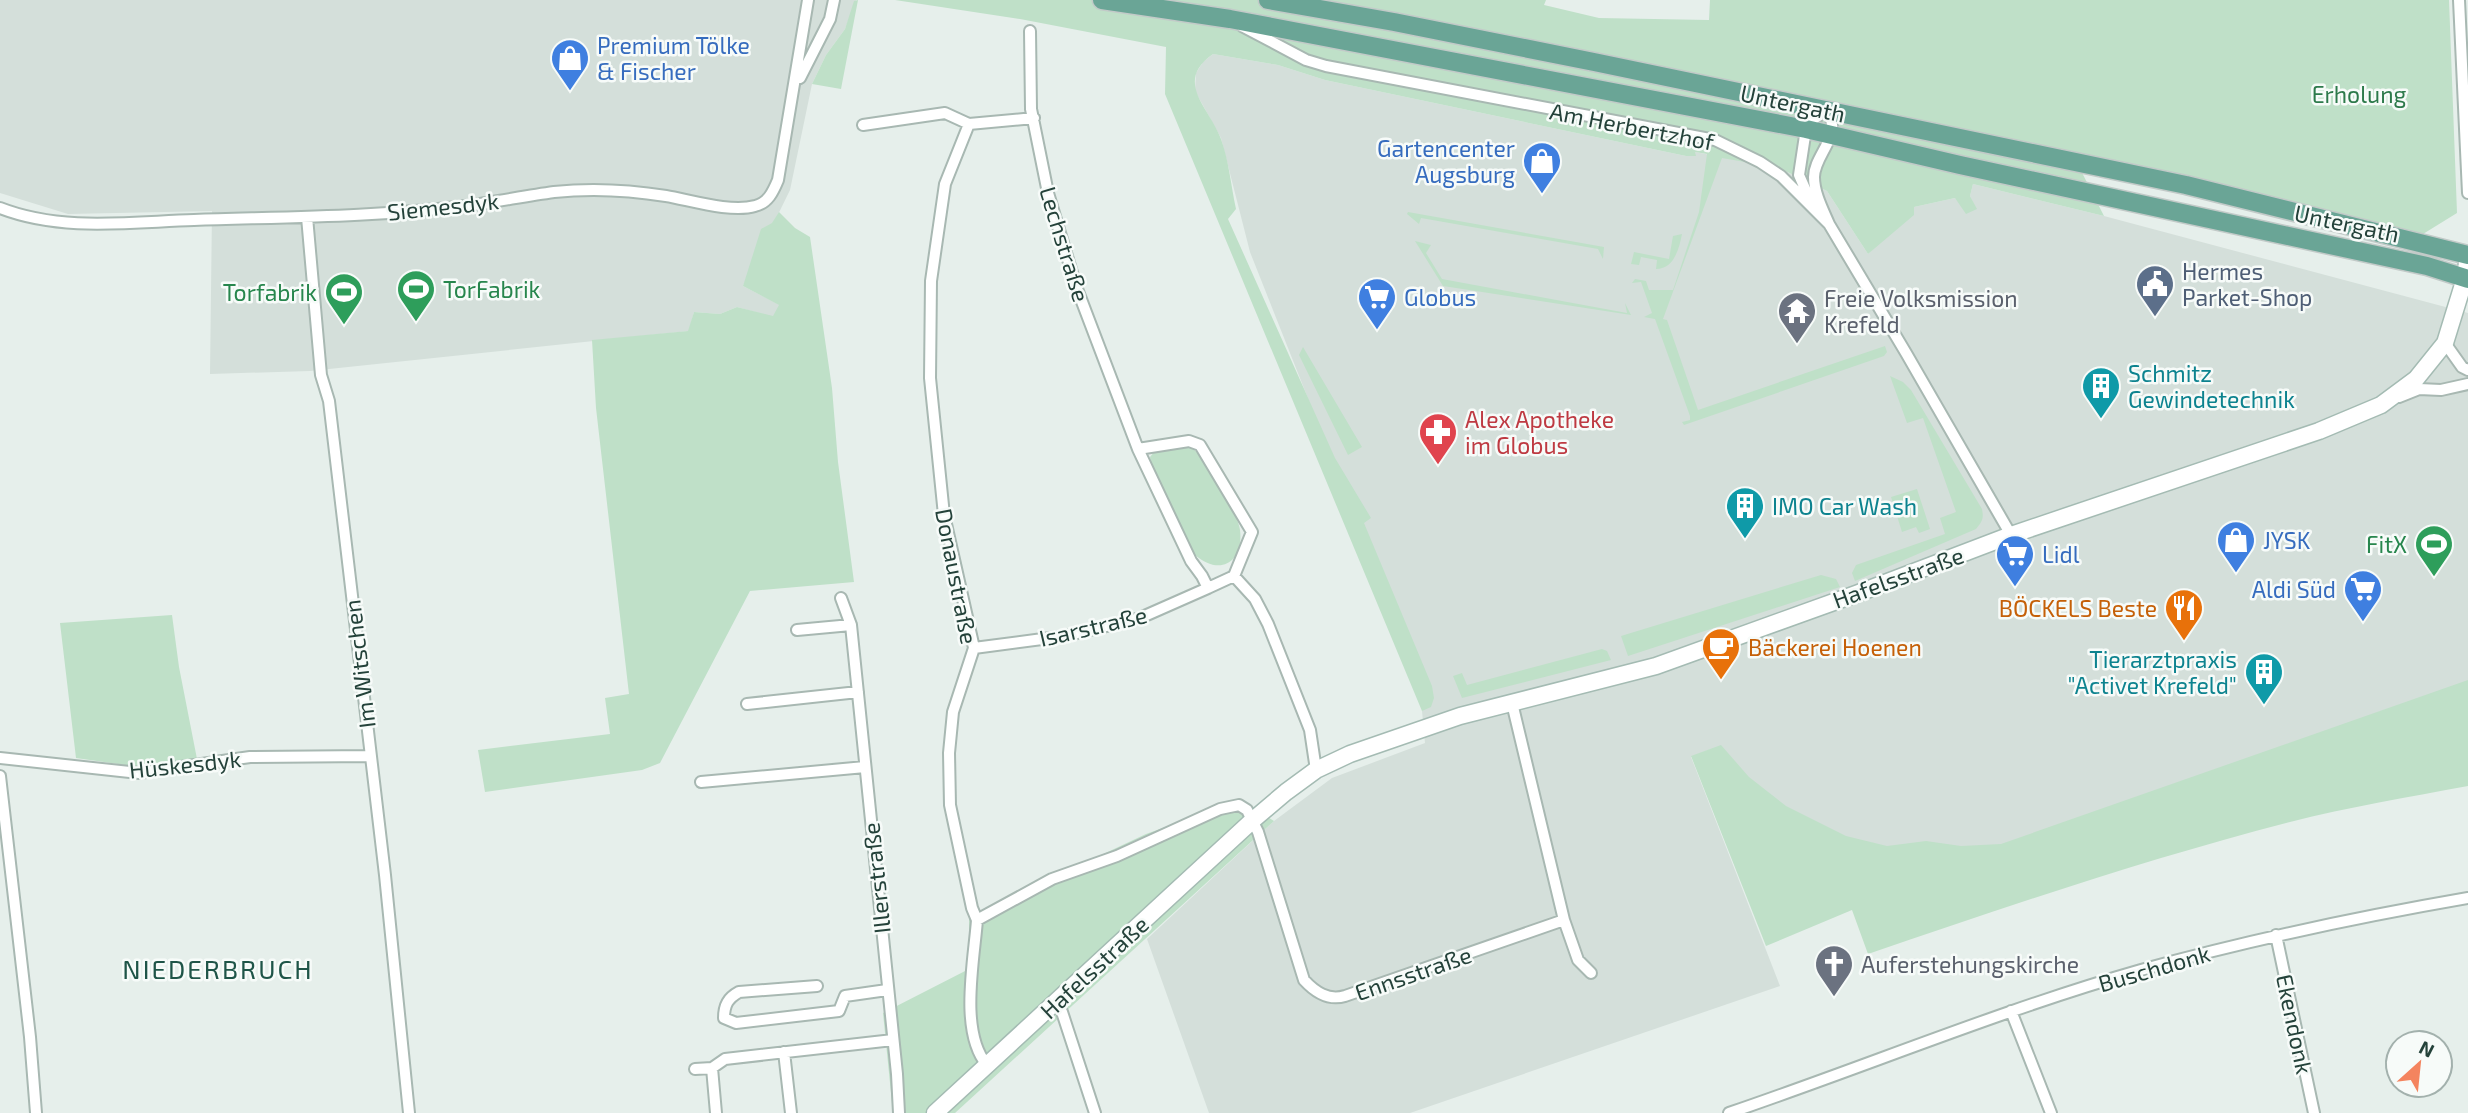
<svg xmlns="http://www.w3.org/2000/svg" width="2468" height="1113" font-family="'Exo 2',sans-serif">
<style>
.built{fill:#d4dfda}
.green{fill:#bfe0c8}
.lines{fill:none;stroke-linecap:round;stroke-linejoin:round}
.minor-casing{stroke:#a8b8b2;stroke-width:14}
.secondary-casing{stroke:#a4bbb3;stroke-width:19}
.primary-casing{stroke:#c2cac8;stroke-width:21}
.minor{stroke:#fff;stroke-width:10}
.secondary{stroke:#fff;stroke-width:16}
.primary{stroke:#6aa596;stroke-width:18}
.labels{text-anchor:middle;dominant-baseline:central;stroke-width:5;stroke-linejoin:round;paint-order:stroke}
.shop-label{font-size:23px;fill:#366cbe;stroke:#f7fbf9;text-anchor:start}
.park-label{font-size:23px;fill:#2d7a4b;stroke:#f7fbf9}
.street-label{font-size:23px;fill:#24423a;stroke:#f7fbf9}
.service-label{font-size:23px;fill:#4e5e75;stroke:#f7fbf9;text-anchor:start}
.leisure-label{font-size:23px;fill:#27864d;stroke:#f7fbf9;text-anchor:end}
.worship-label{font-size:23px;fill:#5b616d;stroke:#f7fbf9;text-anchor:start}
.culture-label{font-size:23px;fill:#0d838f;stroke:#f7fbf9;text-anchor:start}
.health-label{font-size:23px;fill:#be3a42;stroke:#f7fbf9;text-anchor:start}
.food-label{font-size:23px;fill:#c56008;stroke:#f7fbf9;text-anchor:end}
.quarter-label{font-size:26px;letter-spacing:2px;fill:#1f5548;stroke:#f7fbf9}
</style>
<rect width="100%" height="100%" fill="#e6efeb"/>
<path class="built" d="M 0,0 L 856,0 L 845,29 L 826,55 L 812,84 L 790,190 L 743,286 L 780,305 L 773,317 L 737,307 L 720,314 L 694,312 L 689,331 L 310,371 L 210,374 L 212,211 L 68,214 L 0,193 Z
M 1213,54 L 1278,65 L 1325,80 L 1686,156 L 1695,152 L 1779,168 L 1827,191 L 1868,254 L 1914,207 L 1955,198 L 1976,209 L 1970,196 L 1973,184 L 2104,216 L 2468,313 L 2468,702 L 2003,861 L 1841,854 L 1711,749 L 1691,757 L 1780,986 L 1410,1113 L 1209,1113 L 1147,939 L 1274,821 L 1332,778 L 1425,743 L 1422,711 L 1429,704 L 1250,252 L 1221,138 L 1195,91 L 1196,73 L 1203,62 Z"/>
<path class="green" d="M 858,0 L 841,89 L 812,84 L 826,55 L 845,29 L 854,1 Z
M 895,0 L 1546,0 L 1544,5 L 1599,18 L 1709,20 L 1710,0 L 2449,0 L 2457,213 L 2423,234 L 2071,151 L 2104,216 L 1973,184 L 1970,196 L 1977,209 L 1966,214 L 1955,198 L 1914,207 L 1914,215 L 1868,254 L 1827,191 L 1779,168 L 1722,158 L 1663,319 L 1667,320 L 1698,410 L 1885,346 L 1887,352 L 1884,356 L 1684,425 L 1682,422 L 1690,420 L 1690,416 L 1655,319 L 1644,317 L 1652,313 L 1641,282 L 1632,283 L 1635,279 L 1646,281 L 1649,290 L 1673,290 L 1699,212 L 1707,154 L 1695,152 L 1696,156 L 1686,156 L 1325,80 L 1278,65 L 1213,54 C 1173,82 1210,108 1221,139 C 1229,161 1231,186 1236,209 L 1228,219 L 1335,458 L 1371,518 L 1364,523 L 1432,686 L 1434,698 L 1431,707 L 1422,711 L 1165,94 L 1166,47 L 1020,19 Z
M 779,212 L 795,228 L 810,237 L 832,388 L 838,462 L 854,582 L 750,591 L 660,763 L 642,770 L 485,792 L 478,750 L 610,734 L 605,698 L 629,694 L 596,408 L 592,340 L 688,331 L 694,312 L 720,314 L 737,307 L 773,316 L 779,305 L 743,286 L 761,229 L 772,223 Z
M 1408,212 L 1604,247 L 1603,259 L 1598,249 L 1421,218 L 1419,224 L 1407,214 Z
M 1682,234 C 1679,249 1674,269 1656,269 L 1657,260 L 1641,257 L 1639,265 L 1631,264 L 1634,252 L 1669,259 L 1673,236 Z
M 1415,241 L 1431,245 L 1426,253 L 1442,279 L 1627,313 L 1625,303 L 1631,315 L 1443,286 Z
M 1303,347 L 1362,447 L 1348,455 L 1299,355 Z
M 1890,376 L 1903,382 L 1911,390 L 1982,509 C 1984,519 1982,522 1976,529 L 1855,581 L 1852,573 L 1856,565 L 1945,534 L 1940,518 L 1956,512 L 1923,418 L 1907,423 Z
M 1191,447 C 1207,459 1237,510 1240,530 C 1244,563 1219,577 1194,554 L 1151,464 L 1150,457 L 1155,451 Z
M 1917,489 L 1930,529 L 1919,533 L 1916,527 L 1902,532 L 1891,497 Z
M 1821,575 L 1836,579 L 1840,587 L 1628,656 L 1621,636 Z
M 172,615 L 179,667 L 197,759 L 139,767 L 76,758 L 60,623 Z
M 1602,649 L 1607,651 L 1611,660 L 1462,698 L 1453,676 L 1462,673 L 1467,685 Z
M 2468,680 L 2468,786 C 2409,797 2349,807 2290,822 C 2147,859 2008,906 1868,954 L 1852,910 L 1766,946 L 1691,756 L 1721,745 L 1749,777 L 1786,806 L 1846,836 L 1887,846 L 1926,841 L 1961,846 L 2001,844 Z
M 1240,800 L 1274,821 L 955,1113 L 893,1113 L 883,1013 L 969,969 L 969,917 L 1146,834 Z"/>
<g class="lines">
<defs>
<path id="minor" d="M 2459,0 L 2468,193
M 1242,26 L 1306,60 L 1326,66 L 1715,140 L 1760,162 L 1781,176 L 1829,224 L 1906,353 L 2011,535
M 1030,31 L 1031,109 L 1048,193 L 1076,286 L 1138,449 L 1191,561 L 1202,576 L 1208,588 L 1234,576 L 1255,599 L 1268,624 L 1310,730 L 1316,770
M 800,78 L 830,19 L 834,0
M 1827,110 C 1829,114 1832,121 1832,125 C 1833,143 1814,159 1814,177 C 1814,193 1823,210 1829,224 L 1810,200 L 1799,175 L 1806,129 L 1811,121 Z
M 863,125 L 945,113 L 969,124
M 0,208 C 61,232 130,222 194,220 C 285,217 375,217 465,206 C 495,202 525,196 554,192 C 591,188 629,190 666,196 C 690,200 731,213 755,206 C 768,203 773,192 778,180 L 808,0
M 307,217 L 321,375 L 329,401 L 385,875 L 409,1113
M 2445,343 L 2462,367 L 2468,370
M 2399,397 L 2419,389 L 2441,390 L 2468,384
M 1138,449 L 1189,441 L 1200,445 L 1252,532 L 1234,576
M 841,598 L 851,625 L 897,1074 L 899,1113
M 797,630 L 851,625
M 974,648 L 1065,636 L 1140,618 L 1208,588
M 747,704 L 858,692
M 0,758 L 139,773 L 250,757 L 370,756
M 0,776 L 30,1037 L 36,1113
M 701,782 L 865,767
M 977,920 L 1052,879 L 1117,856 L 1220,809 L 1239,805 L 1247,810 L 1258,832 L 1304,980 C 1315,992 1328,1001 1345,996 L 1564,920 L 1512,703
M 1564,920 L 1578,960 L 1591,973
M 2276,935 L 2314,1113
M 817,986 L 739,992 C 728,998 724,1005 724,1018 L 736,1023 L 839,1011 L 845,996 L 887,990
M 1055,1004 L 1062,1012 L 1095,1113
M 2011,1011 L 2051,1113
M 784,1052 L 791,1113
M 987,1065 C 959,1032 974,961 977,920 L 972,908 L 950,805 L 949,753 L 953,712 L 974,648 L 944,515 L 930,378 L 931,281 L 945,184 L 969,124 L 1034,118
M 712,1068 L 716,1113
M 695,1069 L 712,1068 L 725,1059 L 893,1040
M 1729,1113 C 1867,1066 2001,1010 2141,970 C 2249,940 2358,917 2468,898"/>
<path id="secondary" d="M 935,1113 L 1253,820 L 1286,792 L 1316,770 L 1350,754 L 1460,716 L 1656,666 L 1856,594 L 2011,535 L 2319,431 L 2381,405 L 2416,379 L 2445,343 L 2465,278 L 2468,255"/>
<path id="primary" d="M 1102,0 L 1230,19 L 1806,129 L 1960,165 L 2427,266 L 2468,279
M 1268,0 L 1394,22 L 1594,62 L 2186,185 L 2468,255"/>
</defs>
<use href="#minor" class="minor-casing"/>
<use href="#secondary" class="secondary-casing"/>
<use href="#primary" class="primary-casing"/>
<use href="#minor" class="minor"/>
<use href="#secondary" class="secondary"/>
<use href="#primary" class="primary"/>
</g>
<defs>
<symbol id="shop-pin" viewBox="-11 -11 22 30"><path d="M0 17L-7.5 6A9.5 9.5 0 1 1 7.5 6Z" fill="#3f7fe0" stroke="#f7fbf9"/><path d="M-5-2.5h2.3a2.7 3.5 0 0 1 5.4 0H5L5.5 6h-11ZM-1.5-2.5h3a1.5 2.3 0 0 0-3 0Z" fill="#fff"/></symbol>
<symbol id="civic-pin" viewBox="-11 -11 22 30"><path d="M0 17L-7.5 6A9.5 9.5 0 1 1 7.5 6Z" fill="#5c6f8a" stroke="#f7fbf9"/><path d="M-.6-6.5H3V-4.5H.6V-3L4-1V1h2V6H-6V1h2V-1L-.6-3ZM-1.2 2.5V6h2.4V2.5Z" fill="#fff"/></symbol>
<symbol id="stadium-pin" viewBox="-11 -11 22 30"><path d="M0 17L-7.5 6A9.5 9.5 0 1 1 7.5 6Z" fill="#2e9e5b" stroke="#f7fbf9"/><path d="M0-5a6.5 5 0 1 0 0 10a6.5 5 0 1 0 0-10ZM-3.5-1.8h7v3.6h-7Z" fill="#fff"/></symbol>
<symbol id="supermarket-pin" viewBox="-11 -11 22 30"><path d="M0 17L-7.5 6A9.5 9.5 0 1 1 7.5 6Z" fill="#3f7fe0" stroke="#f7fbf9"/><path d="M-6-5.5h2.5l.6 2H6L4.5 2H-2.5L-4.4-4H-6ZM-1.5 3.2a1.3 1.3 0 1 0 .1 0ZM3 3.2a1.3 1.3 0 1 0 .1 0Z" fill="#fff"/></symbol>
<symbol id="temple-pin" viewBox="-11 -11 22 30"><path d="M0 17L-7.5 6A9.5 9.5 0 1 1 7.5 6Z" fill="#6b7280" stroke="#f7fbf9"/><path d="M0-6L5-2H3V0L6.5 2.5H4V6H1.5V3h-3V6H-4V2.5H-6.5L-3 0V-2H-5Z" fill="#fff"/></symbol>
<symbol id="building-pin" viewBox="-11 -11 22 30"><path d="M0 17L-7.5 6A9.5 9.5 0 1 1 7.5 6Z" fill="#0f9aa8" stroke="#f7fbf9"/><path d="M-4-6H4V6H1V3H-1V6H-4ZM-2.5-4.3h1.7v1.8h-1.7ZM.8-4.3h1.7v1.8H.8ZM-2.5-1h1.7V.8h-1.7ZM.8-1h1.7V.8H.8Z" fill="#fff"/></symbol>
<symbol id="pharmacy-pin" viewBox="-11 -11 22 30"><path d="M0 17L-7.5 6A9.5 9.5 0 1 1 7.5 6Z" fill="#e0444e" stroke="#f7fbf9"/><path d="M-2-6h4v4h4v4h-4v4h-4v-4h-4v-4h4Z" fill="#fff"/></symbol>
<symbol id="restaurant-pin" viewBox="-11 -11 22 30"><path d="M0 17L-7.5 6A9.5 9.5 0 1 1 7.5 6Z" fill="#e8710a" stroke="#f7fbf9"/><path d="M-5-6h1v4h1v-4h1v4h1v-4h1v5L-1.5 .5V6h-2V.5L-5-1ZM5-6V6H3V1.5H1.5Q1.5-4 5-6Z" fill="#fff"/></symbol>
<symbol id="cafe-pin" viewBox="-11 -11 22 30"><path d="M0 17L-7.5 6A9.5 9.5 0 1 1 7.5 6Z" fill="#e8710a" stroke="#f7fbf9"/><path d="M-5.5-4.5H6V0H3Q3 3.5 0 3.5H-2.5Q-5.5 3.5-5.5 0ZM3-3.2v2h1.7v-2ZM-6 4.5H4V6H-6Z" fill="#fff"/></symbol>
<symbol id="church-pin" viewBox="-11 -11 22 30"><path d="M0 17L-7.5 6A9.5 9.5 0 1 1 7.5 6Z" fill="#6b7280" stroke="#f7fbf9"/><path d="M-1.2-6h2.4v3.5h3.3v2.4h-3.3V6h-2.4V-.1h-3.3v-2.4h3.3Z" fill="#fff"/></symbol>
</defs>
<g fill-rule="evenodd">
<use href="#shop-pin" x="548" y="36" width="44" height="60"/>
<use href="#shop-pin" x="1520" y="139" width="44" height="60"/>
<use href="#civic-pin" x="2133" y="262" width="44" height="60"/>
<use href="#stadium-pin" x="394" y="267" width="44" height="60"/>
<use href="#stadium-pin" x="322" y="270" width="44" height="60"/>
<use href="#supermarket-pin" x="1355" y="275" width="44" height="60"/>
<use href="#temple-pin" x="1775" y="289" width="44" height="60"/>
<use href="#building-pin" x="2079" y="364" width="44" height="60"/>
<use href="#pharmacy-pin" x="1416" y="410" width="44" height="60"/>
<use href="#building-pin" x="1723" y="484" width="44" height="60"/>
<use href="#shop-pin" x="2214" y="518" width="44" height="60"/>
<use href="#stadium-pin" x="2412" y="522" width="44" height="60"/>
<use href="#supermarket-pin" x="1993" y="532" width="44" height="60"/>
<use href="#supermarket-pin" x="2341" y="567" width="44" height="60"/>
<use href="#restaurant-pin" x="2162" y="586" width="44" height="60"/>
<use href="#cafe-pin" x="1699" y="625" width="44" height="60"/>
<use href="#building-pin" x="2242" y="650" width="44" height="60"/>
<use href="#church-pin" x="1812" y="942" width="44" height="60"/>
</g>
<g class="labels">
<g class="shop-label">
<text x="597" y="45">Premium Tölke<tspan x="597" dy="26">&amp; Fischer</tspan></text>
<text x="1515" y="148" text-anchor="end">Gartencenter<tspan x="1515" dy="26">Augsburg</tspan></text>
<text x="1404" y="297">Globus</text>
<text x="2263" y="540">JYSK</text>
<text x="2042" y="554">Lidl</text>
<text x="2336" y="589" text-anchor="end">Aldi Süd</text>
</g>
<g class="park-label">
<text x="2359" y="94">Erholung</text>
</g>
<g class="street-label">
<text transform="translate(1793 103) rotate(12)">Untergath</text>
<text transform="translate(1632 126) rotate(11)">Am Herbertzhof</text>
<text transform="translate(443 206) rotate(-6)">Siemesdyk</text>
<text transform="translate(2347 223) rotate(12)">Untergath</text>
<text transform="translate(1065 244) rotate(73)">Lechstraße</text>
<text transform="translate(957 576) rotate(79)">Donaustraße</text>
<text transform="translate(1898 577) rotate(-20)">Hafelsstraße</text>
<text transform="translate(1093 626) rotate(-13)">Isarstraße</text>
<text transform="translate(359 664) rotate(-97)">Im Witschen</text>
<text transform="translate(185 764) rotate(-6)">Hüskesdyk</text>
<text transform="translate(876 878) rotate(-96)">Illerstraße</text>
<text transform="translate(1094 967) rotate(-43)">Hafelsstraße</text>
<text transform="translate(2154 968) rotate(-16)">Buschdonk</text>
<text transform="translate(1413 973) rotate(-19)">Ennsstraße</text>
<text transform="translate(2295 1024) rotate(78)">Ekendonk</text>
</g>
<g class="service-label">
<text x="2182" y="271">Hermes<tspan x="2182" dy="26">Parket-Shop</tspan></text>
</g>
<g class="leisure-label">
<text x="443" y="289" text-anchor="start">TorFabrik</text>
<text x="317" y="292">Torfabrik</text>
<text x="2407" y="544">FitX</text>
</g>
<g class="worship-label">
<text x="1824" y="298">Freie Volksmission<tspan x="1824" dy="26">Krefeld</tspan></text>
<text x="1861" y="964">Auferstehungskirche</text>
</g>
<g class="culture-label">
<text x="2128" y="373">Schmitz<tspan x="2128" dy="26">Gewindetechnik</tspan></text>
<text x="1772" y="506">IMO Car Wash</text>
<text x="2237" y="659" text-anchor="end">Tierarztpraxis<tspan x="2237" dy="26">"Activet Krefeld"</tspan></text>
</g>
<g class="health-label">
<text x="1465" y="419">Alex Apotheke<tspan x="1465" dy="26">im Globus</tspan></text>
</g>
<g class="food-label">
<text x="2157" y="608">BÖCKELS Beste</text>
<text x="1748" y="647" text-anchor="start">Bäckerei Hoenen</text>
</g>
<g class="quarter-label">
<text x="218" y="968">NIEDERBRUCH</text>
</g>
</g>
<g transform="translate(2419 1064) rotate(27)"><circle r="33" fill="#f7fbf9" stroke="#a3b1ad" stroke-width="2"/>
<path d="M0-5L12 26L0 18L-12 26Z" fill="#f4845f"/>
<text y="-10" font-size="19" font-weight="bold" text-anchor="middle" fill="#24423a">N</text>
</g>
</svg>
